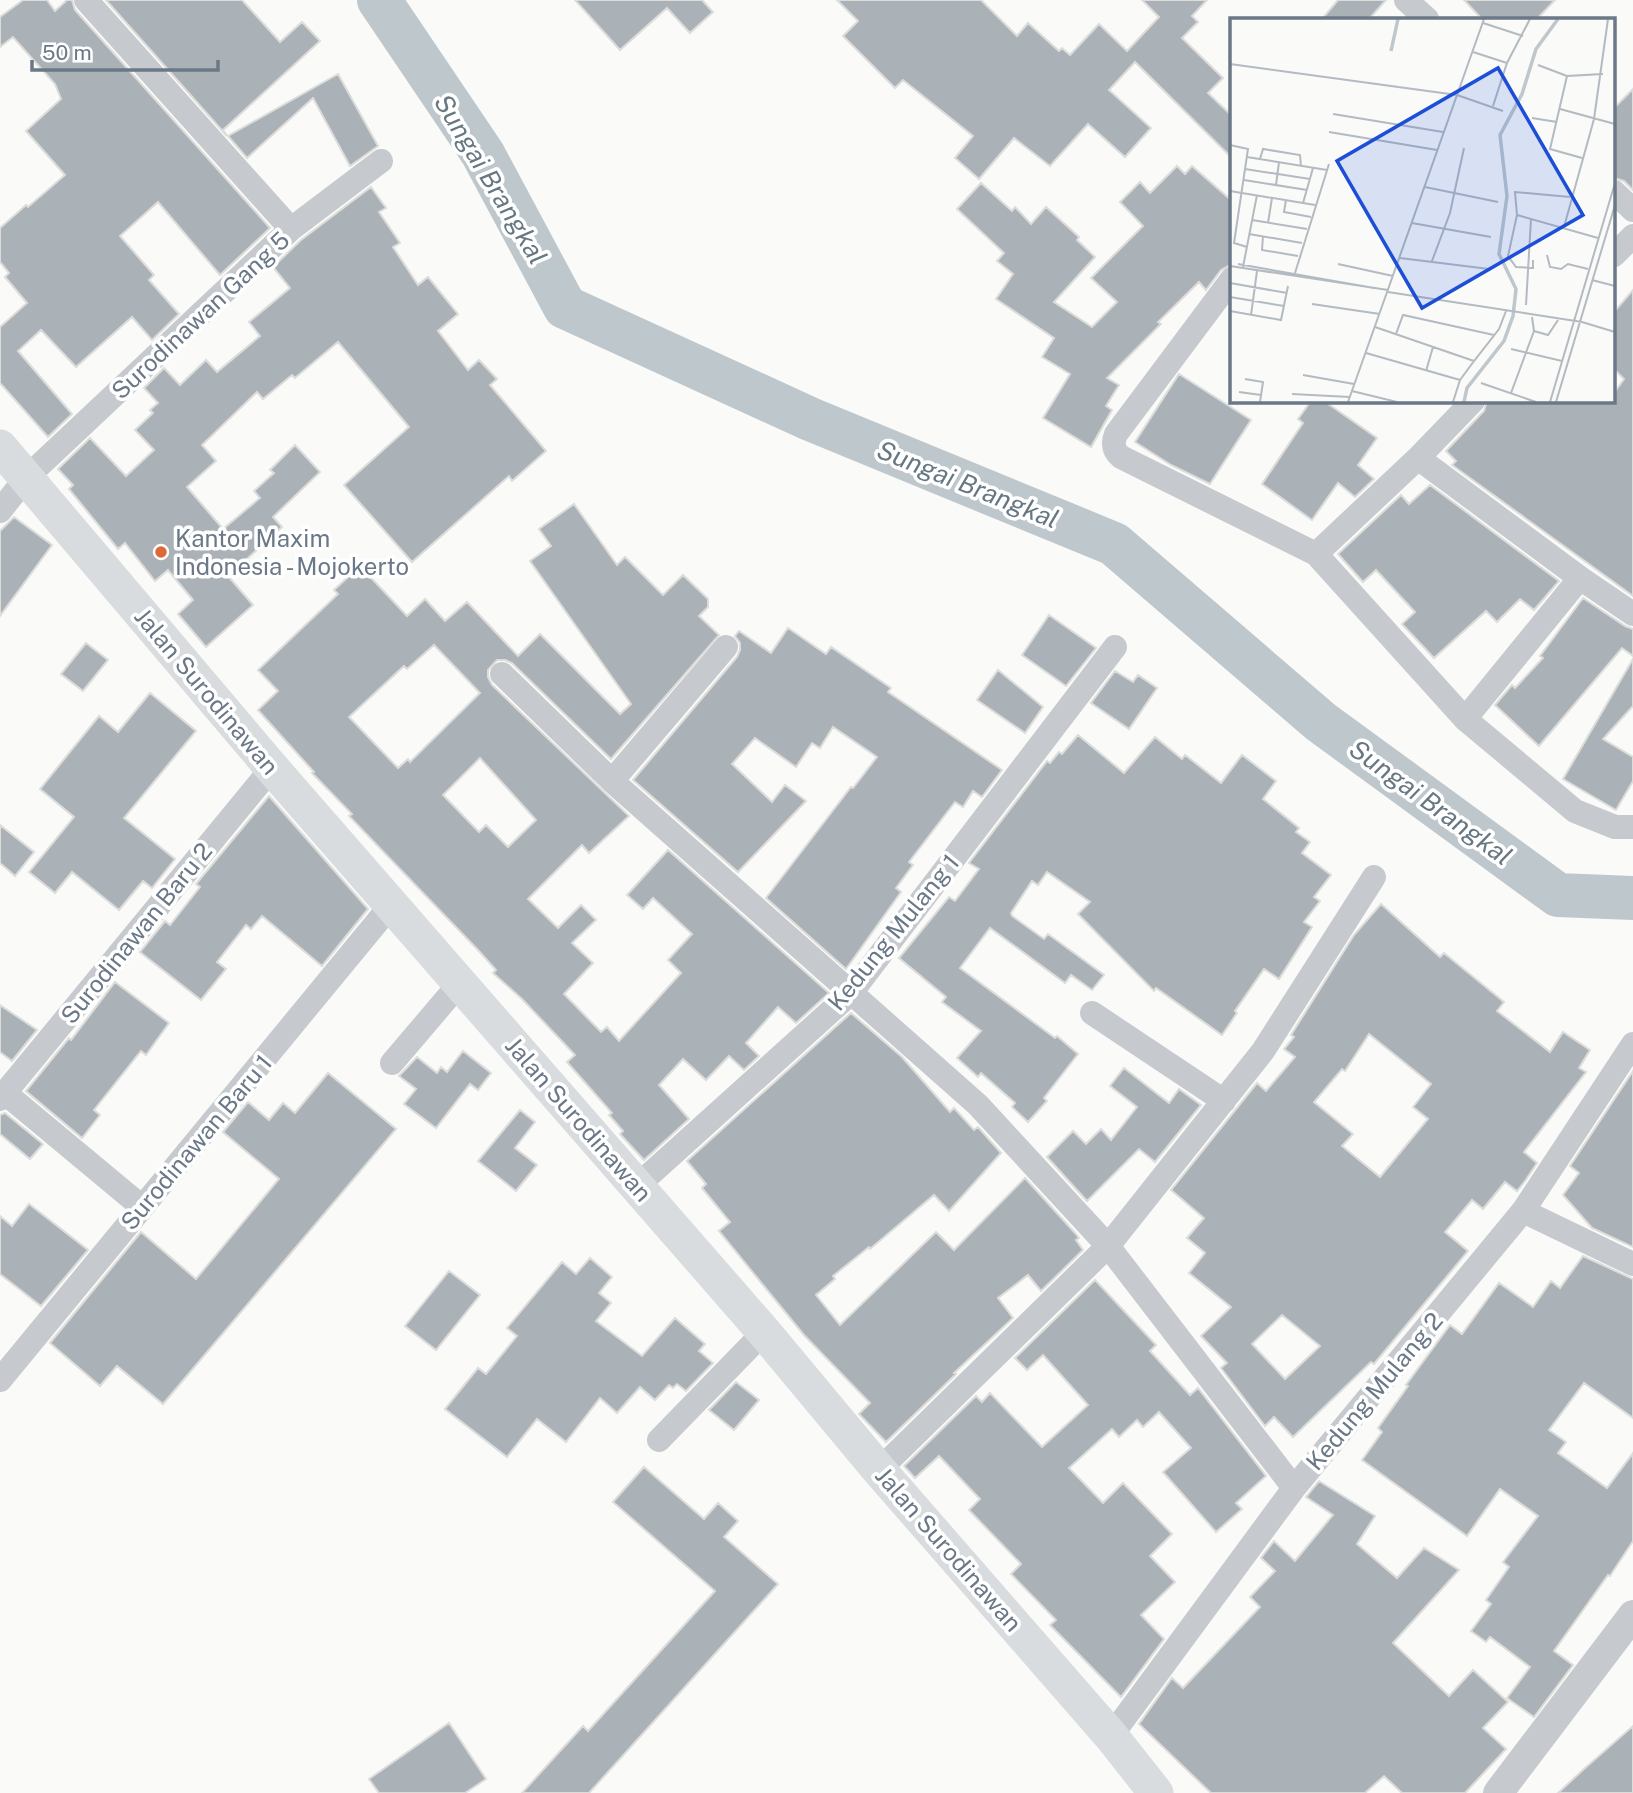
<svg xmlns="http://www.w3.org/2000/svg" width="1633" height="1793" font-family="'Public Sans',sans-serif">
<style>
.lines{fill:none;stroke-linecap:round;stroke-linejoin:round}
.river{stroke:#bec7cc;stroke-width:44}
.building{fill:#aab2b8;stroke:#dcdcda;stroke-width:2;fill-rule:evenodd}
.minor{stroke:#c6c9cd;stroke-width:24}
.tertiary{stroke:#c6c9cd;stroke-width:30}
.secondary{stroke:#d8dcdf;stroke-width:35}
.poi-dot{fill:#db6a37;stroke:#fff;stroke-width:2.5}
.labels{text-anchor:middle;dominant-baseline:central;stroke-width:7;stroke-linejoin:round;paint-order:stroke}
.street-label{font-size:24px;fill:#6a7887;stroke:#fff}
.poi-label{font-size:24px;fill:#6a7887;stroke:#fff;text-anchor:start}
.water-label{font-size:26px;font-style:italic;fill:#677882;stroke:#fff}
.inset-river{fill:none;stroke:#bec7cc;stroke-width:3.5}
.inset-road{fill:none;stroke:#b3bac1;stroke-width:2}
.view{fill:#1d4ed8;fill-opacity:0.15;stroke:#1d4ed8;stroke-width:3.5}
.inset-edge{fill:none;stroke:#6a7887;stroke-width:3.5}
</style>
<rect width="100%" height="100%" fill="#fafaf8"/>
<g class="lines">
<path class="river" d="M 379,0 L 483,154 L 565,307 L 810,419 L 1114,544 L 1321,722 L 1558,895 L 1633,898"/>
</g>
<path class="building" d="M 23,0 L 47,0 L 55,11 L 67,0 L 72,0 L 75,10 L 270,228 L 220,275 L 158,202 L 120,236 L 154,275 L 149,280 L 179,314 L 152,340 L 132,317 L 76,367 L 41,330 L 18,351 L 72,414 L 48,437 L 0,383 L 0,327 L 27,303 L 5,277 L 9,273 L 0,262 L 0,228 L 26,205 L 28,207 L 65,175 L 26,131 L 61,99 L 55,84 L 13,37 L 0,47 L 0,17 Z
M 106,0 L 242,0 L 280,42 L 302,22 L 320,41 L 223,130 L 227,136 Z
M 575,0 L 702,0 L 713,12 L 690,33 L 667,8 L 620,50 Z
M 837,0 L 981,0 L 1017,36 L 1028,23 L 1059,51 L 1062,48 L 1070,55 L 1099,24 L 1127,51 L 1159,17 L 1142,0 L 1207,0 L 1192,16 L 1198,22 L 1182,38 L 1223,78 L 1208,93 L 1232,116 L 1232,158 L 1135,62 L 1109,90 L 1151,128 L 1125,157 L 1088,124 L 1050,166 L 1014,138 L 979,179 L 955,158 L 973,136 L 903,80 L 895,88 L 843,36 L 858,21 Z
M 1338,0 L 1386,0 L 1369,19 L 1322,19 Z
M 1464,0 L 1555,0 L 1537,19 L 1482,19 Z
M 338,74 L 378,146 L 350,166 L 313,98 L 247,158 L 228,136 Z
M 1633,89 L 1633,190 L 1624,181 L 1614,178 L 1614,108 Z
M 1177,166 L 1185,174 L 1192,166 L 1232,201 L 1232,264 L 1221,270 L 1206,290 L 1199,282 L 1158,322 L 1161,324 L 1107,378 L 1119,385 L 1106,406 L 1112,410 L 1091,447 L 1043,418 L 1070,374 L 1042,357 L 1054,338 L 996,299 L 1013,274 L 997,261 L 1004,253 L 957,209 L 981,183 L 1012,211 L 1015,207 L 1031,224 L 1046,207 L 1079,237 L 1077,240 L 1095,257 L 1054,302 L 1092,327 L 1117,302 L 1091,278 L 1143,226 L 1120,202 L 1140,182 L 1150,193 Z
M 371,187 L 386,208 L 379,212 L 400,243 L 393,247 L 418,285 L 428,277 L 458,314 L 438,331 L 468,370 L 479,360 L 497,379 L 490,385 L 546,451 L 512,481 L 509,476 L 412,562 L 344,485 L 409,427 L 338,342 L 295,378 L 292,375 L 263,399 L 257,392 L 202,445 L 216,461 L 187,487 L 223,529 L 260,498 L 254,491 L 274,473 L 270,470 L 295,445 L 320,472 L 273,517 L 282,527 L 228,576 L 253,605 L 206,647 L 178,614 L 193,600 L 168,570 L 155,581 L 125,543 L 118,549 L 69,489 L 73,485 L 58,469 L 90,438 L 126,476 L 154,450 L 135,430 L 153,413 L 150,410 L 158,403 L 144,388 L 164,368 L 180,385 L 206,360 L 217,372 L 260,336 L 249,322 L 290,288 L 273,267 L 301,240 Z
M 1633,290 L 1633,596 L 1452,465 L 1456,461 L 1446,451 L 1484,411 L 1487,401 L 1614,401 L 1614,393 L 1624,379 L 1614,369 L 1614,312 Z
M 1179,374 L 1251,420 L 1210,484 L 1171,465 L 1135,442 Z
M 1311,401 L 1324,401 L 1377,438 L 1358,465 L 1374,479 L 1355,497 L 1338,483 L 1312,520 L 1262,484 L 1303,423 L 1298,419 Z
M 1430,485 L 1559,581 L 1534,610 L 1520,599 L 1497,622 L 1486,611 L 1434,658 L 1402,624 L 1415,612 L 1376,570 L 1363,582 L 1338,554 L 1401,495 L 1409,504 Z
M 574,504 L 617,565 L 625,557 L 663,595 L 683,575 L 708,599 L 708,607 L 699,616 L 719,635 L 611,759 L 512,663 L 505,660 L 497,660 L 488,670 L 488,677 L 492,685 L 629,816 L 589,853 L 582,845 L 528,899 L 558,928 L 581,905 L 596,920 L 572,943 L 593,963 L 564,994 L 601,1032 L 607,1027 L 619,1041 L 681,973 L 668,960 L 692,934 L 653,898 L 643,909 L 627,895 L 668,850 L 829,993 L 796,1023 L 778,1007 L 746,1043 L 759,1056 L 744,1070 L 729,1056 L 706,1080 L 683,1059 L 659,1085 L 689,1119 L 644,1160 L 620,1134 L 623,1131 L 609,1115 L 612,1113 L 567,1062 L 575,1055 L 522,999 L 493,973 L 496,970 L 479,951 L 349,816 L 352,814 L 312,773 L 314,772 L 258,710 L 278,691 L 258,670 L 338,594 L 334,590 L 360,566 L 407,616 L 425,599 L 445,621 L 467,602 L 518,656 L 540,634 L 620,714 L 631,704 L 530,561 L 551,546 L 539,529 ZM 434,645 L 480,693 L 410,762 L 408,759 L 398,768 L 349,717 L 404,666 L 407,669 ZM 480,758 L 536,820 L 508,847 L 486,825 L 479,832 L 443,795 Z
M 14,517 L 52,545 L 0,616 L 0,531 Z
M 1583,598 L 1625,626 L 1633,629 L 1633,656 L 1622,648 L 1539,746 L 1495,705 L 1512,685 L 1515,688 L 1543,658 L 1540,656 Z
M 1049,615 L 1096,648 L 1066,686 L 1022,655 Z
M 788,628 L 826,654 L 831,647 L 891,688 L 888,692 L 1002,770 L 982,797 L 973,791 L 963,807 L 955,802 L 909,862 L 913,865 L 896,888 L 901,892 L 846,969 L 766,898 L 851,787 L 853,788 L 877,757 L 833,727 L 820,748 L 812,743 L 796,767 L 755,738 L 732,764 L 772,802 L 785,785 L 806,801 L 738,872 L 633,780 L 737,657 L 740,650 L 740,643 L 735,636 L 739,631 L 771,653 Z
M 86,643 L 108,660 L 83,691 L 61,674 Z
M 1633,659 L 1633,706 L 1603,739 L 1633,757 L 1633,781 L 1616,810 L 1563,779 Z
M 998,670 L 1043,707 L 1025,733 L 977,700 Z
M 1115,671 L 1133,682 L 1138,675 L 1157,688 L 1129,729 L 1091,703 Z
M 150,693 L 196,731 L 124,818 L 175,859 L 152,888 L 143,881 L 119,910 L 72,872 L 55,893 L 29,872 L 74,817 L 40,789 L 99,716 L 118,732 Z
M 1078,735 L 1124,773 L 1155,737 L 1182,759 L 1185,755 L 1221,783 L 1242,755 L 1276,781 L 1263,799 L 1299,828 L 1296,832 L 1310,842 L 1302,853 L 1331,875 L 1314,897 L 1320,901 L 1304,922 L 1312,927 L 1279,979 L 1264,969 L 1235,1011 L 1237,1013 L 1222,1035 L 1156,988 L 1154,991 L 1078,914 L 1090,902 L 1047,872 L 1038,885 L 1032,881 L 1011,913 L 1012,916 L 1044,939 L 1048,934 L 1104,975 L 1092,990 L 1071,975 L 1065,983 L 990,928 L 960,968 L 1055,1038 L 1057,1036 L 1078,1054 L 1044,1098 L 1047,1101 L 1028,1122 L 1012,1107 L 1015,1103 L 981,1073 L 978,1077 L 957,1058 L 981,1031 L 942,1002 L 946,997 L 899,958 L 949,897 L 955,901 L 979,869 L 969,863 L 1047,761 L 1050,763 L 1059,752 L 1062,754 Z
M 269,796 L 368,909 L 322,966 L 262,916 L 251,929 L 246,925 L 217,962 L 226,969 L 201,1000 L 140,952 L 165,921 L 170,925 L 200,887 L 196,884 Z
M 0,825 L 34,852 L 15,876 L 0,863 Z
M 1381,904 L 1440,957 L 1444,953 L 1504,1002 L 1497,1011 L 1550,1052 L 1563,1032 L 1590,1050 L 1579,1068 L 1586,1072 L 1524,1152 L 1537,1163 L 1525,1181 L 1517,1191 L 1505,1182 L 1483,1209 L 1472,1200 L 1445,1232 L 1468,1251 L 1374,1364 L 1371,1362 L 1293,1437 L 1274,1417 L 1265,1426 L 1221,1368 L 1227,1363 L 1201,1336 L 1231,1307 L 1189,1273 L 1205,1253 L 1187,1238 L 1204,1218 L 1171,1190 L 1257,1083 L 1266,1091 L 1295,1057 L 1284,1049 L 1294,1037 L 1291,1035 L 1354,935 ZM 1369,1034 L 1431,1084 L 1413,1107 L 1428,1119 L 1380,1177 L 1342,1146 L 1353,1134 L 1314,1102 L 1342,1069 L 1345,1071 ZM 1282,1315 L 1320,1346 L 1285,1379 L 1252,1344 Z
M 115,982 L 169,1023 L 146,1055 L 141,1051 L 94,1110 L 100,1115 L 82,1138 L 26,1091 L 69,1038 L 71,1040 Z
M 0,1005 L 37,1030 L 12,1061 L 0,1052 Z
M 851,1013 L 902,1057 L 950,1112 L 954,1108 L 974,1130 L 978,1127 L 1001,1153 L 949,1211 L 934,1195 L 870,1249 L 869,1247 L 833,1276 L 835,1279 L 816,1295 L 840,1325 L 936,1232 L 954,1250 L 1025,1178 L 1075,1233 L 1079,1238 L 1076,1240 L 1083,1250 L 1041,1291 L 1028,1275 L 998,1298 L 1013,1318 L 954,1373 L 956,1374 L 886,1442 L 859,1414 L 870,1403 L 804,1335 L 719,1231 L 730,1222 L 702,1188 L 706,1184 L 687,1161 Z
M 463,1051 L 491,1073 L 478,1090 L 470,1084 L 436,1128 L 404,1104 L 416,1089 L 399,1076 L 417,1057 L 437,1073 L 441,1067 L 447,1072 Z
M 1124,1068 L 1169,1103 L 1179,1089 L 1201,1105 L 1155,1162 L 1139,1149 L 1087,1201 L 1047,1157 L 1073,1131 L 1086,1144 L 1101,1129 L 1111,1140 L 1137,1107 L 1110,1086 Z
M 1633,1071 L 1633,1247 L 1592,1228 L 1563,1195 L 1579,1173 L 1570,1166 Z
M 328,1073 L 396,1129 L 163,1404 L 117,1366 L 100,1386 L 50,1343 L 141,1232 L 196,1279 L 279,1179 L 223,1132 L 248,1102 L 269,1120 L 283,1103 L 295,1113 Z
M 520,1110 L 535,1122 L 515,1148 L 537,1165 L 516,1191 L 478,1161 Z
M 5,1113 L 43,1144 L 30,1159 L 0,1134 L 0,1115 Z
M 29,1204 L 88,1250 L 41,1306 L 0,1274 L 0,1216 L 12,1226 Z
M 1583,1256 L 1633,1279 L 1633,1418 L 1584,1383 L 1549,1430 L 1566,1442 L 1558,1453 L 1607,1488 L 1633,1453 L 1633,1541 L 1610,1576 L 1608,1575 L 1554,1651 L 1573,1665 L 1534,1717 L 1507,1698 L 1530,1667 L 1490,1637 L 1486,1642 L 1471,1631 L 1491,1604 L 1486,1600 L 1509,1567 L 1503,1562 L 1538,1516 L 1500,1489 L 1467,1536 L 1362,1460 L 1382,1432 L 1378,1428 L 1408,1386 L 1406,1385 L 1450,1325 L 1462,1334 L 1499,1283 L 1533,1307 L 1551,1281 L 1560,1288 Z
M 590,1258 L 612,1277 L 599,1293 L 611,1303 L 596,1321 L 642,1356 L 675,1318 L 705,1344 L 699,1351 L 713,1363 L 686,1391 L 677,1384 L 673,1388 L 669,1385 L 655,1400 L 640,1387 L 617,1413 L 600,1398 L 566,1442 L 537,1419 L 507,1457 L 445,1409 L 478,1368 L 486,1374 L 517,1336 L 507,1328 L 562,1262 L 576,1274 Z
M 449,1271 L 480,1295 L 436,1350 L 405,1326 Z
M 1095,1280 L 1156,1345 L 1150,1351 L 1190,1395 L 1198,1388 L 1266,1476 L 1236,1503 L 1242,1509 L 1216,1532 L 1163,1472 L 1191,1448 L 1159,1412 L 1143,1427 L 1137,1420 L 1119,1437 L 1112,1429 L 1069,1468 L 1103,1503 L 1123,1483 L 1172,1534 L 1150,1556 L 1175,1582 L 1141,1615 L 1164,1639 L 1121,1697 L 1050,1625 L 1056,1620 L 1011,1574 L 1021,1564 L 969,1510 L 980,1499 L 939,1456 L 915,1478 L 904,1466 L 976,1396 L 982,1402 L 990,1393 L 1042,1447 L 1088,1405 L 1043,1355 L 1027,1370 L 1015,1358 Z
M 736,1382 L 759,1400 L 734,1430 L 709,1410 Z
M 644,1467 L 704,1519 L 718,1503 L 738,1521 L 724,1537 L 778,1584 L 589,1793 L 522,1793 L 583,1726 L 588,1731 L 715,1591 L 613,1502 Z
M 1319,1481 L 1375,1516 L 1357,1544 L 1397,1578 L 1424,1548 L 1459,1570 L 1393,1643 L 1449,1696 L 1473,1670 L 1508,1702 L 1483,1728 L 1506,1749 L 1465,1793 L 1402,1793 L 1384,1776 L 1365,1793 L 1211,1793 L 1139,1724 L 1172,1678 L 1183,1688 L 1260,1607 L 1250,1597 L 1275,1571 L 1261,1558 L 1274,1541 L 1295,1561 L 1333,1515 L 1306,1497 Z
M 449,1723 L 486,1779 L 465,1793 L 379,1793 L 369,1779 Z
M 1633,1726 L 1633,1793 L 1558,1793 L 1584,1769 Z"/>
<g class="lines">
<path class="minor" d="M 86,0 L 291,229
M 1406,0 L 1427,19
M 1614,192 L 1633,210
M 1614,255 L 1633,236
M 1232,279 L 1116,434 C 1112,444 1113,450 1121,457 L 1316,554 L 1465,719 L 1575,811 L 1615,827 L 1633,827
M 1418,458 L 1580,578 L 1633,614
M 0,511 L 26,478 L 291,229 L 381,161
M 1316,554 L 1418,458 L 1473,401
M 502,674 L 612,781 L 978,1105 L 1108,1246 L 1294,1488
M 1465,719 L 1580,578
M 612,781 L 726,647
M 1092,1013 L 1224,1101
M 392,1063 L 460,983
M 5,1093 L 142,1207
M 0,1099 L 272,768
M 637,1186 L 851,993 L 1115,647
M 1523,1211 L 1633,1264
M 0,1380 L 392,904
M 659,1440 L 764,1332
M 879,1470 L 1108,1246 L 1263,1051 L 1374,877
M 1111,1736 L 1294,1488 L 1523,1211 L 1633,1044"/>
<path class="tertiary" d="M 1498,1793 L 1633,1615"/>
<path class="secondary" d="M 0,447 L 272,768 L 764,1332 L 879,1470 L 1111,1736 L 1156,1793"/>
</g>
<circle class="poi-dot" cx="161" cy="552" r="7"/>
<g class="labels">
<g class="street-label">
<text transform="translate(200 315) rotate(-43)">Surodinawan Gang 5</text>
<text transform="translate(207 691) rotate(50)">Jalan Surodinawan</text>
<text transform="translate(893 932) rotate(-51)">Kedung Mulang 1</text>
<text transform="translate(136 933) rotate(-51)">Surodinawan Baru 2</text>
<text transform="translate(579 1119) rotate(49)">Jalan Surodinawan</text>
<text transform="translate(196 1142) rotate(-50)">Surodinawan Baru 1</text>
<text transform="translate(1374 1391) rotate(-50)">Kedung Mulang 2</text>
<text transform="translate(949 1549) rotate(49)">Jalan Surodinawan</text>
</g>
<g class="poi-label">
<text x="175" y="538">Kantor Maxim<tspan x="175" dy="28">Indonesia - Mojokerto</tspan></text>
</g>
<g class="water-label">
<text transform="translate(491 179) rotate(59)">Sungai Brangkal</text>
<text transform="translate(968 484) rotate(22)">Sungai Brangkal</text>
<text transform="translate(1431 802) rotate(36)">Sungai Brangkal</text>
</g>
</g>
<g transform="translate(1230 18)">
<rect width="385" height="385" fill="#fafaf8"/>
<path class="inset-river" d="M 161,33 L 168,1M 234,384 L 237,370 L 274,323 L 283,298 L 286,271 L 269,236 L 277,178 L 270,117 L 292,76 L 306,31 L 328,1"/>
<path class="inset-road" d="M 253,5 L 293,18M 243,34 L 277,45M 0,46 L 227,77 L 273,93M 308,47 L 337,58M 263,88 L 277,45 L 300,1M 330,91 L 385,106M 103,96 L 213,114M 302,100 L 327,104M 99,114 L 207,132M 0,127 L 18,131 L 4,225 L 17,229M 17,139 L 97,152M 352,140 L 320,131 L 337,58 L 373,56M 30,141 L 33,131 L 70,137 L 71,148M 15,151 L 80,161M 14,162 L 77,172M 46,167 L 49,144M 195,169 L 268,184M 0,173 L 85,187M 56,182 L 54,194 L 81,199M 73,185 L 83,150M 287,197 L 368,220M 22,202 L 77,211M 38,205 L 42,180M 182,205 L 261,219M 334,209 L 364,101 L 378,1M 19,216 L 72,225M 33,218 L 32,232 L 68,238M 317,237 L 320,249 L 331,251 L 338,246 L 358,251M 170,240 L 259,251M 303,242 L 303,250 L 286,249 L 278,238 L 287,197 L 285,174 L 340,179M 202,243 L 220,195 L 234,130M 8,246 L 144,270M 108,246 L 163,258M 0,248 L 158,272M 13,249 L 27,177M 65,255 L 99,146M 362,262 L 385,268M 0,265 L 57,275M 158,274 L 352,304 L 385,314M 0,279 L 54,288M 82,286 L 150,296M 296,287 L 301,201M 0,293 L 51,302 L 58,268M 21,297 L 27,253M 145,309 L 244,343 L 269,311 L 276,293M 304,313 L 318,317 L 328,302M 166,316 L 173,297 L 264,317M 281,331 L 332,343M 136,335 L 230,362 L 223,384M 196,353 L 203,329M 73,357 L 124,366M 15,361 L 33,364 L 30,384M 230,362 L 244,343M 251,365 L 306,384M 122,373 L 167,384M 9,374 L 31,377M 281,375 L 304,313 L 302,299M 62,376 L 120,379M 118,384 L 254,1M 320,384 L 385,165M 326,384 L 385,187"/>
<path class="view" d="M 268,50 L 353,197 L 192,290 L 107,143 Z"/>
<rect width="385" height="385" class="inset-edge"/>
</g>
<path d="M32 60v10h186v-10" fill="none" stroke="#6a7887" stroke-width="3.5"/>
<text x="42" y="60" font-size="21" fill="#6a7887" stroke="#ffffff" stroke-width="5" paint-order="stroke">50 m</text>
</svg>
